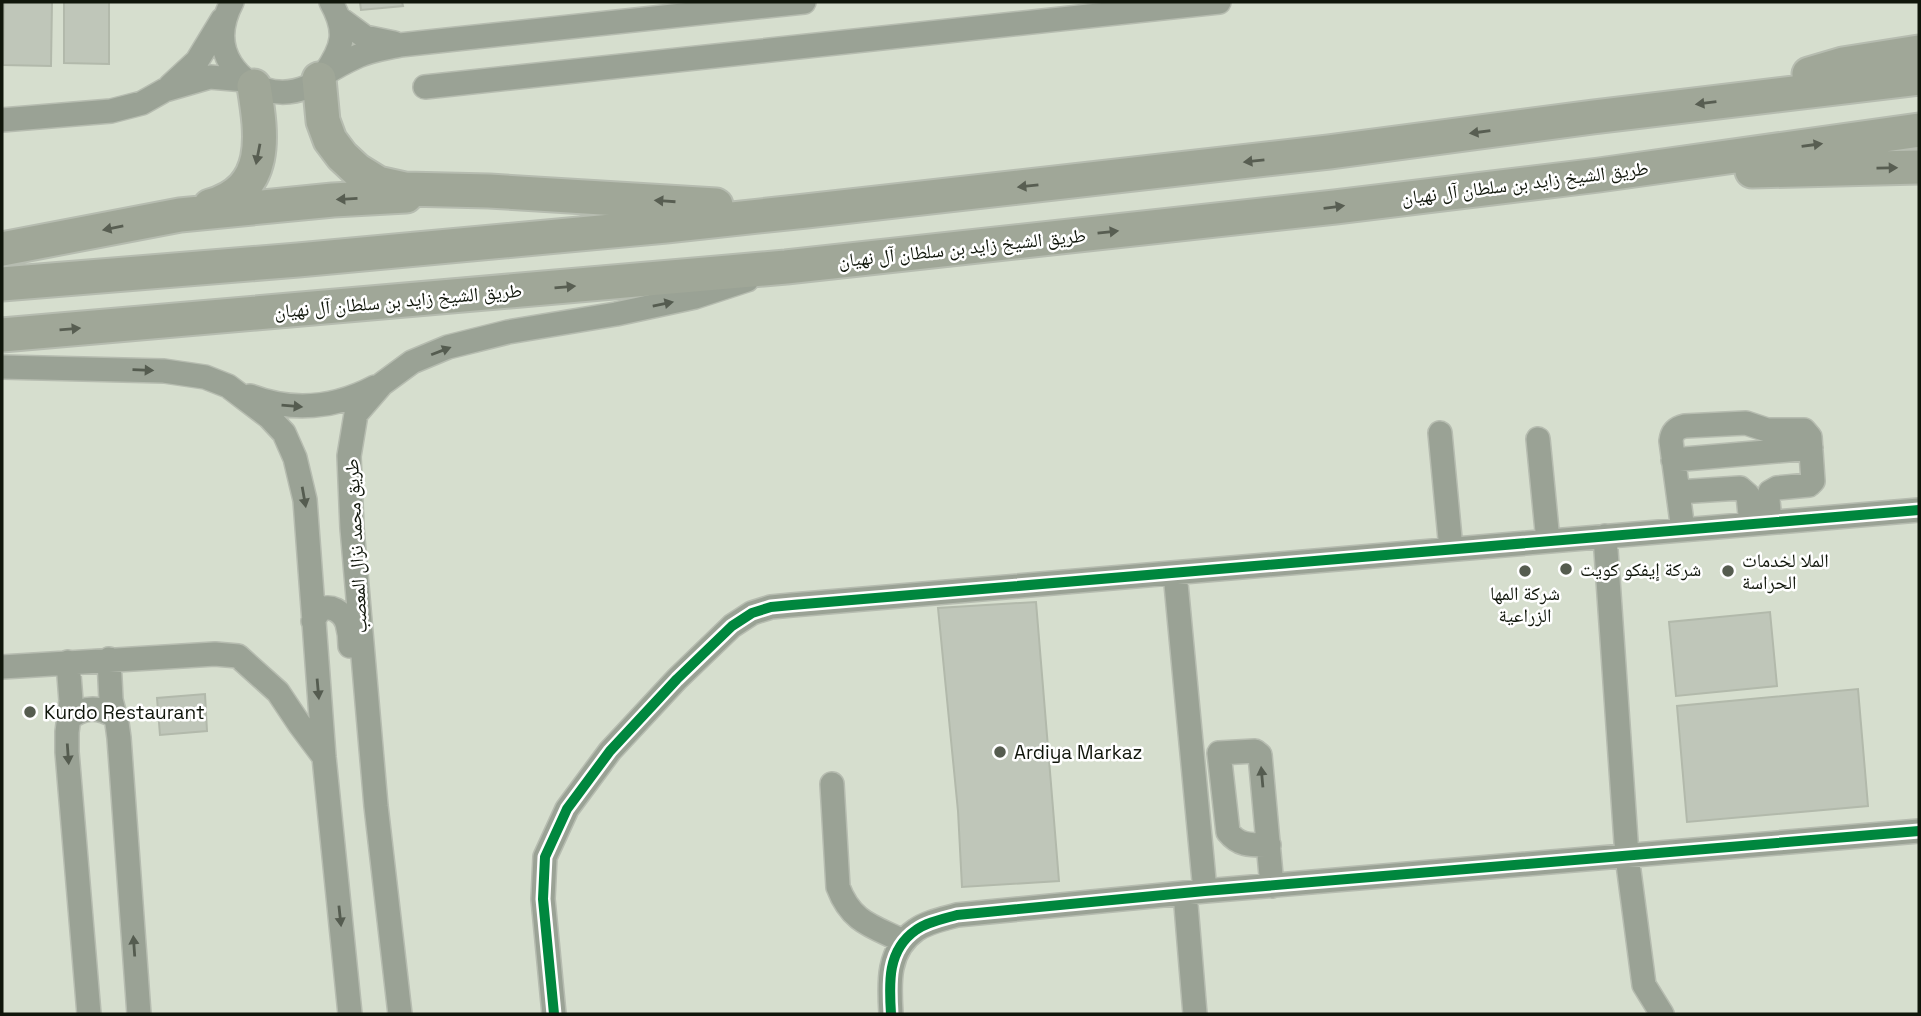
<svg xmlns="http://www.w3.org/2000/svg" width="1921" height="1016" font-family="'Space Grotesk','Noto Naskh Arabic',sans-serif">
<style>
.building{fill:#bfc6b9;stroke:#b2b9ab;stroke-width:2}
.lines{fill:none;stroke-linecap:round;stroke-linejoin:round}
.minor-casing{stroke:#b6bcb0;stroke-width:26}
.highway-casing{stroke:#b6bcb0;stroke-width:37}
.minor{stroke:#9aa295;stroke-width:23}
.highway{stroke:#a0a798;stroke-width:33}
.cycleway-casing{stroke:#fff;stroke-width:15}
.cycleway{stroke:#00873e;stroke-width:10}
.oneway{fill:#585e52}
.oneway2{fill:#555c50}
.poi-dot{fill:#555c4f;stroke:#fff;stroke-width:2.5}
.labels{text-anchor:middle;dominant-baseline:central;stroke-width:5;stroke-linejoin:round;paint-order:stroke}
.street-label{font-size:19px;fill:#10160b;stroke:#fff}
.poi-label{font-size:19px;fill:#10160b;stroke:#fff;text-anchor:start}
</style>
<rect width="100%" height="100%" fill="#d6dece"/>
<path class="building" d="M 4,2 L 52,2 L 51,66 L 3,65 Z
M 64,2 L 109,2 L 109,64 L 64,63 Z
M 360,2 L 402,2 L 403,6 L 361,10 Z
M 1036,602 L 1059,881 L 962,887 L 958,811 L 938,608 Z
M 1770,612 L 1777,686 L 1676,696 L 1669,622 Z
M 1858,689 L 1868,806 L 1687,822 L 1677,706 Z
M 205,694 L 207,731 L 160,735 L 157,698 Z"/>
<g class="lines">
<defs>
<path id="minor" d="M 232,2 C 222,21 218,44 231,64 C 247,89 279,99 307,87 C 313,84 319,78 325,74 C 335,67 347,61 358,56 C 371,50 387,48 400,45 L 804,2
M 339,18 L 365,37 L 394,43
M 325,73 C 344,46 347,31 331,2
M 170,86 L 197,61 L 222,20
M 425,87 L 1219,2
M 2,120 L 111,111 L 142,103 L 165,90 L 210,77 L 245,80
M 2,367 L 164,371 L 205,377 L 228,386 L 269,417 L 284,433 L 295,458 L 305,500 L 324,757 L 350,1014
M 250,396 C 292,412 335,408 375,387
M 1440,433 L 1451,549
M 1538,439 L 1548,541
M 1673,460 L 1811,448
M 1678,492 L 1740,488 L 1748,495 L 1751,524
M 1683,530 L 1671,441 C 1672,432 1676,428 1685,426 L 1746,423 L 1767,430 L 1804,430 L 1810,437 L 1813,481 L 1809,485 L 1777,488 L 1770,492 L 1768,500 L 1770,522
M 1605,536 L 1627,856 L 1644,985 L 1662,1014
M 1175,573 L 1205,891
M 313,621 C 314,620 318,612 319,611 C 330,603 343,612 347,623 C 349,630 350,639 350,646
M 109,659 L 111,700 L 117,723 L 119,738 L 139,1014
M 68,662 L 71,701 L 67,732 L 67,752 L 89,1014
M 2,667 L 215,654 L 238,656 L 278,692 L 300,725 L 324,757
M 68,719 C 83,707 98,706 114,716
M 832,784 L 838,887 C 851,922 872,926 903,941
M 1269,845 C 1251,845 1239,846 1228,832 L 1219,753 L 1255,751 L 1260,755 L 1272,886
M 1185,893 L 1195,1014
M 400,1014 L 376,806 L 352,528 L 349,456 L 356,414 L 382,384 L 412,362 L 448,347 L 508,332 L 616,314 L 695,297 L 747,280
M 554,1014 L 543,899 L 545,857 L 567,809 L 610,751 L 677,679 L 732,626 L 752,613 L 771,607 L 792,605 L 1919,510
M 891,1014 C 889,983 887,950 916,930 C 927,922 943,919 957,915 L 1205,891 L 1919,831"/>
<path id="highway" d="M 1809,74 L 1843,64 L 1919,52
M 319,79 L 323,121 L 330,140 L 342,156 L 357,170 L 378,183 L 405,189 L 489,191 L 716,205
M 1752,171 L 1919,167
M 210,206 C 270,189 262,136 254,86
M 2,249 L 180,215 L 333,200 L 406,196
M 2,284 L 298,260 L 666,226 L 806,211 L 1329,152 L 1593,117 L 1919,78
M 2,335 L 786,267 L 1335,207 L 1599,175 L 1919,130"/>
</defs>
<use href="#minor" class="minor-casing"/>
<use href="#highway" class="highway-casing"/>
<use href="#minor" class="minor"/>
<use href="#highway" class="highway"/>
<defs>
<path id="cycleway" d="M 554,1014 L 543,899 L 545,857 L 567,809 L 610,751 L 677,679 L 732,626 L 752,613 L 771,607 L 792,605 L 1919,510
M 891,1014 C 889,983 887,950 916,930 C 927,922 943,919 957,915 L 1205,891 L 1919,831"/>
</defs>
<use href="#cycleway" class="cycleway-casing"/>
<use href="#cycleway" class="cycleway"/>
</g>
<defs><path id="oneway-solid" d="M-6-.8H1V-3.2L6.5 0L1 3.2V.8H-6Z" transform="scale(1.75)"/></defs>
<g class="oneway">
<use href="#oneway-solid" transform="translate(1706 103) rotate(173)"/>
<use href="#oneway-solid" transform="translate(1480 132) rotate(172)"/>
<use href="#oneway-solid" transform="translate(1812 145) rotate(-8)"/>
<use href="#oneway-solid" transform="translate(258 154) rotate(101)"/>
<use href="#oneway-solid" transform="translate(1254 161) rotate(174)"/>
<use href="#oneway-solid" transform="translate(1887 168) rotate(-1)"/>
<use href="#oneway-solid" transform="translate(1028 186) rotate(174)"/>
<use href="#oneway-solid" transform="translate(347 199) rotate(177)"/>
<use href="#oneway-solid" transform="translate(665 201) rotate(-176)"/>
<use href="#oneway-solid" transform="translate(1334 207) rotate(-7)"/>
<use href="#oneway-solid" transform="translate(113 228) rotate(169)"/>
<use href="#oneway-solid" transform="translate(1108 232) rotate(-6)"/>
<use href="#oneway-solid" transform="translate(565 287) rotate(-5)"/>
<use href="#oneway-solid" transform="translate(70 329) rotate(-5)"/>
</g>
<g class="oneway2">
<use href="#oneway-solid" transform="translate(663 304) rotate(-12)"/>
<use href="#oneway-solid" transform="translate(441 351) rotate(-21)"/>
<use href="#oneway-solid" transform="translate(143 370) rotate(2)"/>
<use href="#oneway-solid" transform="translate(292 406) rotate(5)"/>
<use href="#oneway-solid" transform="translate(304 497) rotate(80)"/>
<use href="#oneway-solid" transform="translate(318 689) rotate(85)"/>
<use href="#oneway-solid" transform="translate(68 754) rotate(86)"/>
<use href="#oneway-solid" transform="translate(1262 777) rotate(-95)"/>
<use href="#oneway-solid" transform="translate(340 916) rotate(84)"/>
<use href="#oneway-solid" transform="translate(134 946) rotate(-94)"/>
</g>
<g class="poi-dot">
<circle cx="1566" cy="569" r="7"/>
<circle cx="1525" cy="571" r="7"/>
<circle cx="1728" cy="571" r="7"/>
<circle cx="30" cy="712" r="7"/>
<circle cx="1000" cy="752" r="7"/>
</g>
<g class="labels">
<g class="street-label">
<text transform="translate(1525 183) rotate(-7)">طريق الشيخ زايد بن سلطان آل نهيان</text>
<text transform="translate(962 248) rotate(-6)">طريق الشيخ زايد بن سلطان آل نهيان</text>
<text transform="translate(398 301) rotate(-5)">طريق الشيخ زايد بن سلطان آل نهيان</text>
<text transform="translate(356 546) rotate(-93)">طريق محمد نزال المعصب</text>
</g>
<g class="poi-label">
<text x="1742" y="560">الملا لخدمات<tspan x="1742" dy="22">الحراسة</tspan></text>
<text x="1580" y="569">شركة إيفكو كويت</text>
<text x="1525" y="593" text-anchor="middle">شركة المها<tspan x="1525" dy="22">الزراعية</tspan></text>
<text x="44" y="712">Kurdo Restaurant</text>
<text x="1014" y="752">Ardiya Markaz</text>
</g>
</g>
<rect width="1921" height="1016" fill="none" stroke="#10160b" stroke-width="7"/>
</svg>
